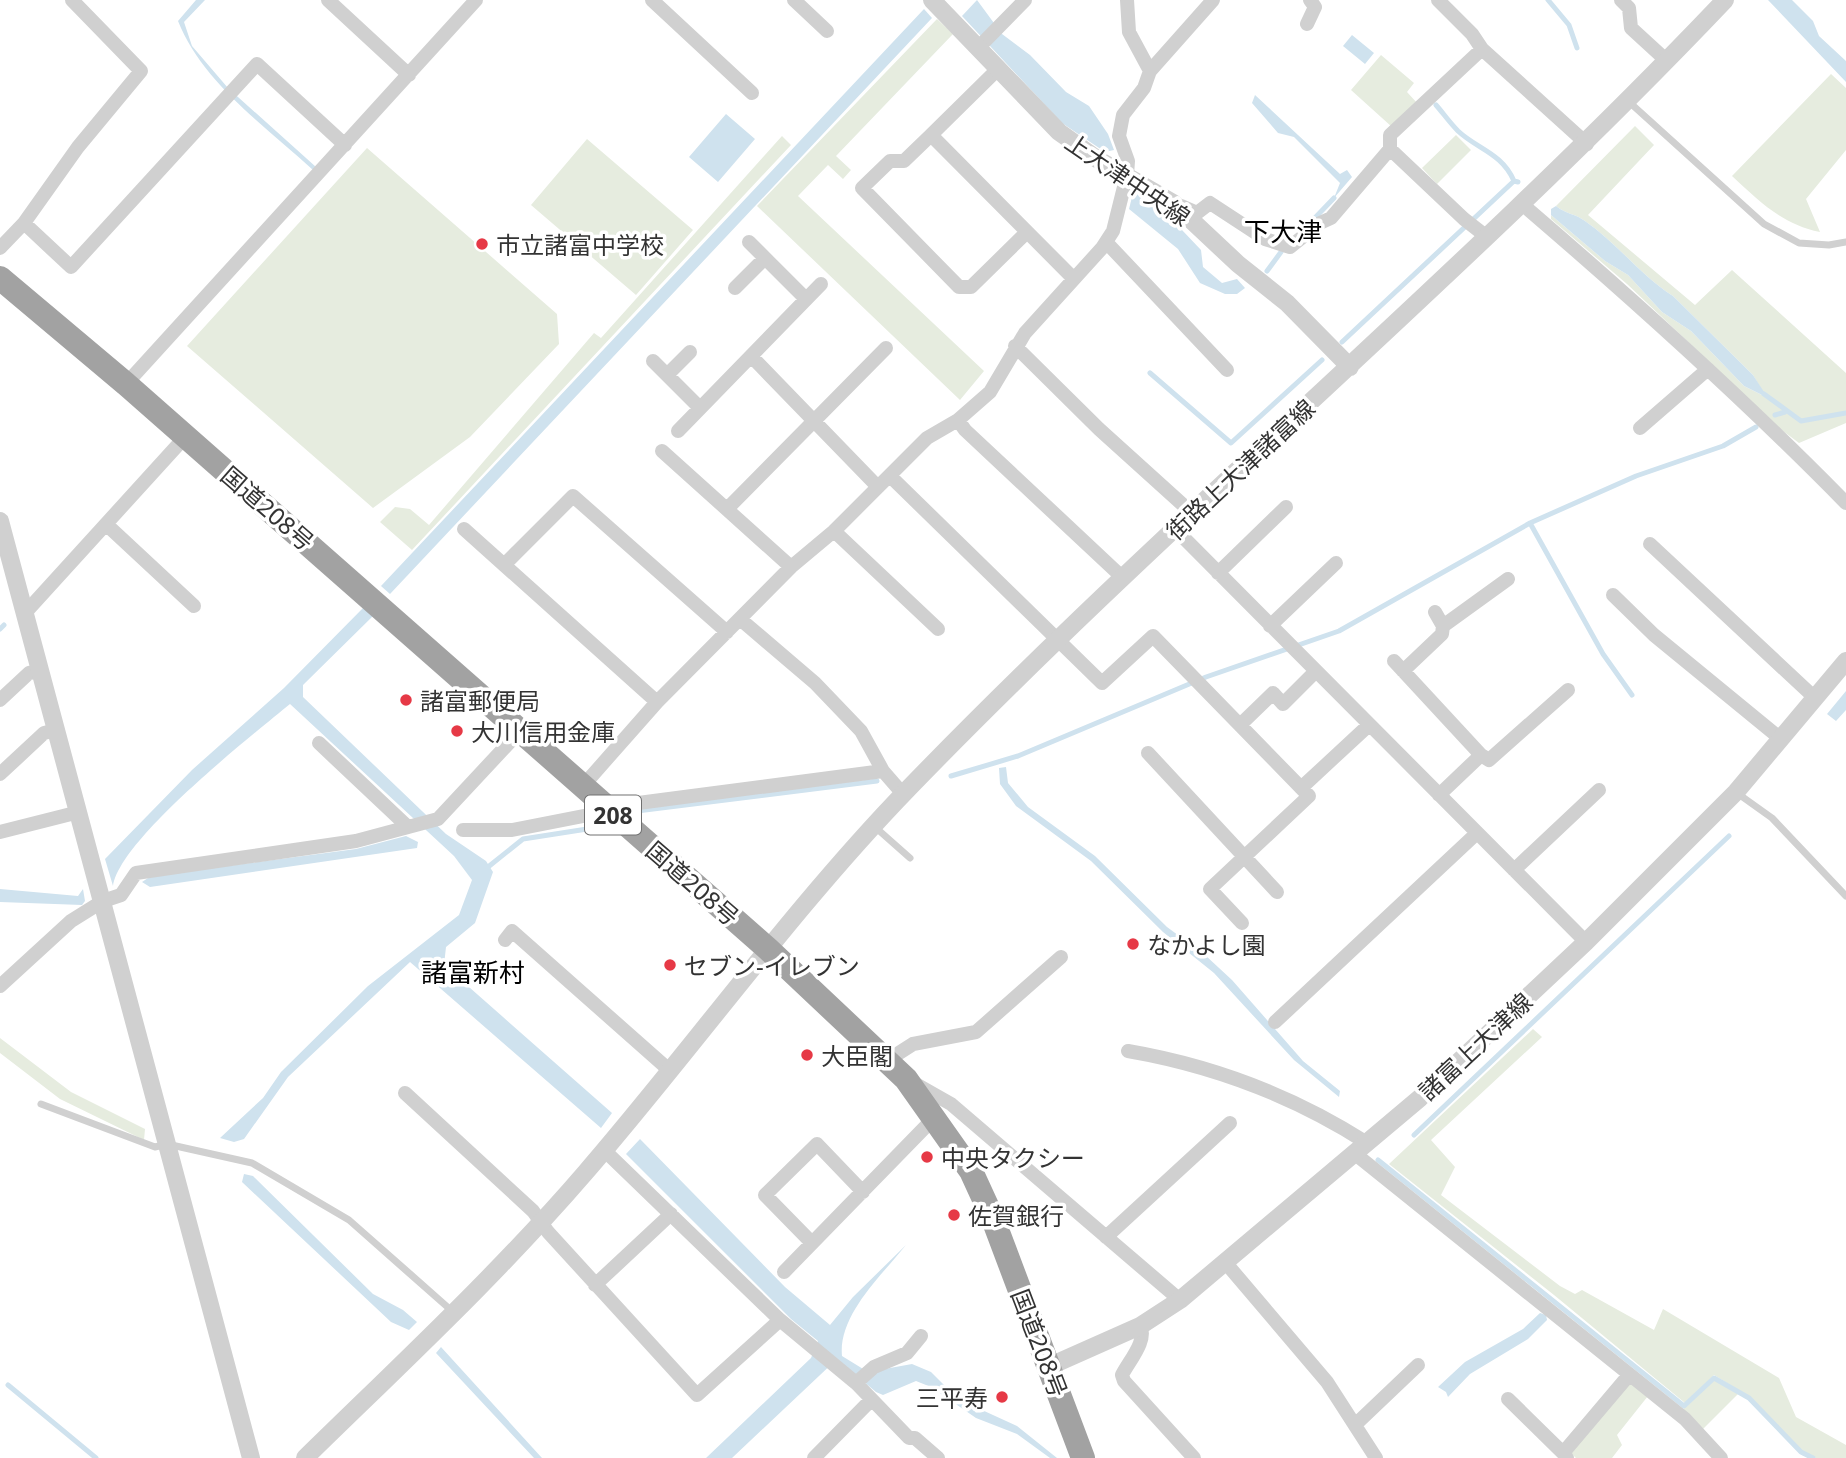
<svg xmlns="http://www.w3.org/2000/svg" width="1846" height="1458" font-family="'Noto Sans','Noto Sans JP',sans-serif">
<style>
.green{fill:#e6ecdf}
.water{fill:#cfe2ee}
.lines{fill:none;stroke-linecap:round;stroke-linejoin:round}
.stream{stroke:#cfe2ee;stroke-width:5}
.service{stroke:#d0d0d0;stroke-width:7}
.minor{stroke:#d0d0d0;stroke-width:14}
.tertiary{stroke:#d0d0d0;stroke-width:18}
.trunk{stroke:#a2a2a2;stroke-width:24}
.poi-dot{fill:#e63946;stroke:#fff;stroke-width:2.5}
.labels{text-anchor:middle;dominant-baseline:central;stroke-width:7;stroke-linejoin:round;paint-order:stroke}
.shield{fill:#fff;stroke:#707070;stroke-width:2}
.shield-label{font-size:23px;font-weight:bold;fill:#333}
.street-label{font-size:24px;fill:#333;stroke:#fff}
.poi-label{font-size:24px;fill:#333;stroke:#fff;text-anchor:start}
.neighbourhood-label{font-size:26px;fill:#000;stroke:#fff}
</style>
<rect width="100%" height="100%" fill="#fff"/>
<path class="green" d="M 937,19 L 953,34 L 836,156 L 851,170 L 843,179 L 828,165 L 798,196 L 984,371 L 960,400 L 757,206 Z
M 1381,55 L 1414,83 L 1407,92 L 1418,104 L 1392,127 L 1351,90 Z
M 1831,74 L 1846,88 L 1846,150 L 1806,199 L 1820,232 C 1782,224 1760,202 1732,176 Z
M 1635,126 L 1654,145 L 1588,215 L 1695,305 L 1732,270 L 1846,373 L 1846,423 L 1799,443 L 1779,428 L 1627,284 L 1551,219 L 1551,215 L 1605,261 L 1628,275 L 1662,312 L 1691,331 L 1744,386 L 1766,397 L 1753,375 L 1673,296 C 1640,275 1617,243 1585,221 C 1576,214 1566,214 1556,206 Z
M 1456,135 L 1471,150 L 1437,184 L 1422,168 Z
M 782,136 L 791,145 L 412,550 L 380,522 L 395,507 L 410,509 L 429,525 L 594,333 L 601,338 Z
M 587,139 L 693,230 L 636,295 L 531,205 Z
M 367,148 L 557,314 L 559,344 L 470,437 L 373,508 L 187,346 Z
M 1533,1029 L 1542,1037 L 1431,1140 L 1455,1167 L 1441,1195 L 1560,1286 L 1575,1294 L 1582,1290 L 1654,1330 L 1663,1309 L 1779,1378 L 1796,1417 L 1846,1445 L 1846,1458 L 1816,1458 L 1800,1450 L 1750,1397 L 1714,1375 L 1685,1403 L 1554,1295 L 1389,1164 Z
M 0,1038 L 71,1092 L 145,1129 L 144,1140 L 60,1099 L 0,1053 Z
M 1629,1380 L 1648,1396 L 1617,1435 L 1622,1445 L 1612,1458 L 1576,1458 L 1571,1453 Z
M 1714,1380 L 1739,1393 L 1702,1430 L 1682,1410 Z"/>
<path class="water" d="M 196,0 L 205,0 L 184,22 L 192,46 L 228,88 L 316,167 L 313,170 C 265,126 202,82 178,21 Z
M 977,0 L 1002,34 L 1030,55 L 1066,92 L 1089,106 L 1108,134 L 1114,150 L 1105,152 L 1062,123 L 962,16 Z
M 1768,0 L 1792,0 L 1813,21 L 1819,36 L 1846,61 L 1846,82 Z
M 924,9 L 932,18 L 390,594 L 381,586 Z
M 1352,35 L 1374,53 L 1365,64 L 1343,46 Z
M 1255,95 L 1340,174 L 1347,170 L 1352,177 L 1334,198 L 1340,183 L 1294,137 L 1278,133 L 1252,103 Z
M 726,114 L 755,139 L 718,182 L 689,157 Z
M 1137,194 L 1163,210 L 1201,250 L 1203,267 L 1222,283 L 1237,279 L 1245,288 L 1237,294 L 1225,294 L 1200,283 L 1178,249 L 1129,209 L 1132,197 Z
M 1556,206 C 1566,214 1576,214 1585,221 C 1617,243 1640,275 1673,296 L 1753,375 L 1768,398 L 1744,386 L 1691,331 L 1662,312 L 1628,275 L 1605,261 L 1551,215 L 1551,209 Z
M 364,607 L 373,616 L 303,685 L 303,697 L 446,834 L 486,861 L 493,872 L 475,923 L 446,947 L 444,965 L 612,1113 L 601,1128 L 410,962 L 288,1077 L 244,1139 L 234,1142 L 220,1138 L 263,1098 L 281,1072 L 368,986 L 459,915 L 472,880 L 454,856 L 290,704 C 250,737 120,839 113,886 L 105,859 L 192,770 L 284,688 Z
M 1846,691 L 1846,710 L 1836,721 L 1827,714 Z
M 1006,767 L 1008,783 L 1028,807 L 1095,856 L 1167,927 L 1205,955 L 1232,980 L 1303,1061 L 1340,1091 L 1339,1097 L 1294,1060 L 1214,973 L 1163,932 L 1091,861 L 1016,806 L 1000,784 L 999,768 Z
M 406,836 L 418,842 L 417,848 L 150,887 L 142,882 L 151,876 L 356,849 Z
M 0,889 L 78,896 L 83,889 L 85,901 L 82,905 L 0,902 Z
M 640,1139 L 785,1287 L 830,1325 L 853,1297 L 906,1245 C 882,1275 838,1315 842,1356 L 868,1372 L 912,1364 L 931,1372 L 958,1399 L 1017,1426 L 1057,1458 L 1050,1458 L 1017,1434 L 976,1418 L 931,1387 L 916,1381 L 883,1395 L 876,1392 L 837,1359 L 732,1458 L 706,1458 L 811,1358 L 818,1341 L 791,1319 L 626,1154 Z
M 244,1174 L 253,1176 L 373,1294 L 403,1310 L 417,1322 L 409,1330 L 391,1322 L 242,1182 Z
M 1540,1313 L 1546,1315 L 1547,1320 L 1528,1339 L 1470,1374 L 1448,1397 L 1446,1392 L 1438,1387 L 1465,1362 L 1523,1329 Z
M 441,1347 L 542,1458 L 534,1458 L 436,1353 Z"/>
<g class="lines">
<path class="stream" d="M 1548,0 L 1569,25 L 1577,48
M 1436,105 C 1443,113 1450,123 1458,131 C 1477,149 1502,153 1514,181
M 1310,223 L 1334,198
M 1267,271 L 1281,252
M 1342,342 L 1514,181 L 1518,182
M 1150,373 L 1231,443 L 1322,360
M 1764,394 L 1801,421 L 1846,413
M 1775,415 L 1785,412
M 1530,523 L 1603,654 L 1632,695
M 0,629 L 4,625
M 951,776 L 1018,756 L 1206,677 L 1339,631 L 1530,523 L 1636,476 L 1723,446 L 1756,427
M 637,811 L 877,781
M 488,867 L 523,839 L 600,827
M 1414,1135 L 1729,836
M 1378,1160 L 1684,1406 L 1714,1378 L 1749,1398 L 1801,1452 L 1813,1458
M 8,1385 L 96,1458"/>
<path class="service" d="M 1628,101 L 1764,224 L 1799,243 L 1829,245 L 1846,242
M 1737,793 L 1772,818 L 1846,896
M 875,827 L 910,858
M 41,1104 L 155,1147 L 167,1144 L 252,1163 L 349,1220 L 452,1311"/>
<path class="minor" d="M 328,0 L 409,75
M 652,0 L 752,93
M 794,0 L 827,31
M 1438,0 L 1472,34 L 1482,49 L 1587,144
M 1621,0 L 1629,8 L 1631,28 L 1667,61
M 1307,24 L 1315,7 L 1310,0
M 977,49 L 1025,0
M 997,70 L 931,135 L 1074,279
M 1150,71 L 1213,0
M 931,135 L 904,161 L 890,161 L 862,188 L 959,287 L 971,287 L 1027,232
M 1390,149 L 1390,135 L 1482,49
M 1522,204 C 1634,300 1743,398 1846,503
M 1181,206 L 1197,213 L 1210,203 L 1265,239 L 1290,247 L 1320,223 L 1331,218 L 1390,149 L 1464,219 L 1487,237
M 24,223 L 71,267 L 257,64 L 345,145
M 749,242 L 806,299
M 1106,242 L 1227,370
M 0,248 L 24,223 L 78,147 L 141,71 L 72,0
M 735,288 L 765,258
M 1015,346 L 1099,429 L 1193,514
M 751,356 L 878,487
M 653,361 L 700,408
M 667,375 L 690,352
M 126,384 L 476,0
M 958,420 L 965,430 L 1122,577
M 1640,428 L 1708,369
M 678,431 L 821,284
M 662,451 L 791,567
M 890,476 L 1102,683 L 1153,636 L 1309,796 L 1210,889 L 1242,923
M 727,509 L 886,348
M 108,526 L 194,606
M 464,529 L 657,702
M 1175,529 L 1586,942
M 834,531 L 938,629
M 1650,544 L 1815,698
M 504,565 L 573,496 L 727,632
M 1218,573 L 1286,507
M 1613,595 L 1654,635 L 1781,739
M 25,613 L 186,436
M 740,619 L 815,683 L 861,731 L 883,771 L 903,794
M 1270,626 L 1336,563
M 1443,626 L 1508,579
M 1394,661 L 1481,755 L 1439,795
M 1403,671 L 1442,634 L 1443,626 L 1435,612
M 0,700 L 29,673 L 40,671
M 1240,725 L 1273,693 L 1283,704 L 1315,672
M 319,743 L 408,827
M 1148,753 L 1277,892
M 1481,755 L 1489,760 L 1568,690
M 0,774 L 44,733 L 56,730
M 582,787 L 657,702 L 791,567 L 834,531 L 927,438 L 958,420 L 990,392 L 1025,333 L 1102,248 L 1113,231 L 1127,175 L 1128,161 L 1119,136 L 1123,115 L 1144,88 L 1150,71 L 1129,32 L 1127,0
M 1301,788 L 1369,725
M 463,830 L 512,830 L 609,811 L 623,805 L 883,771
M 0,832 L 79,812
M 1514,870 L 1599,790
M 505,940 L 512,931 L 668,1069
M 0,986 L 71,921 L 103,901 L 121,895 L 136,873 L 356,841 L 438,819 L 520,731
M 1275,1022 L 1477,833
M 1128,1051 C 1215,1066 1292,1095 1367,1143
M 888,1060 L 913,1044 L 976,1032 L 1061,957
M 914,1083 L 951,1104 L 1180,1300
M 405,1093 L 533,1211 L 548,1232 L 697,1395 L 780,1320
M 604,1150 L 780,1320 L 856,1383 L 909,1438 L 915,1438 L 938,1458
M 1354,1153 L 1685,1419 L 1721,1458
M 1106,1237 L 1230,1123
M 812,1243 L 765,1195 L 817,1144 L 863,1192
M 1225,1262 L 1327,1382 L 1376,1458
M 784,1272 L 935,1117
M 595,1285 L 671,1214
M 1140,1326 C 1148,1340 1129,1361 1122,1375 L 1124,1381 L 1194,1458
M 856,1383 L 874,1367 L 907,1353 L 921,1336
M 1508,1399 L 1563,1453
M 1356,1424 L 1418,1365
M 814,1458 L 870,1401
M 1567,1458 L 1563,1453 L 1629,1375"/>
<path class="tertiary" d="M 932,0 L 1059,132 L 1097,159 L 1173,203 L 1238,264 L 1287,303 L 1350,367
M 0,521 L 251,1458
M 1050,1366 L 1140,1326 L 1180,1300 L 1420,1098 L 1586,942 L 1736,792 L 1846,661
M 305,1458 C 400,1365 498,1274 585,1173 C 694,1047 791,910 908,789 C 1171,517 1464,275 1725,0"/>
<path class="trunk" d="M 0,278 L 126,384 L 768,949 L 906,1079 L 971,1171 L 993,1219 L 1083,1458"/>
</g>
<g class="poi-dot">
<circle cx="482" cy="244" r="7"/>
<circle cx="406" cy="700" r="7"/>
<circle cx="457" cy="731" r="7"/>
<circle cx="1133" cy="944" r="7"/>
<circle cx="670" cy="965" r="7"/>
<circle cx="807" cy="1055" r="7"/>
<circle cx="927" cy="1157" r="7"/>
<circle cx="954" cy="1215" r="7"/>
<circle cx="1002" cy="1397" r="7"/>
</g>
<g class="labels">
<rect class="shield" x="585" y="795.5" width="56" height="39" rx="5"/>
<g class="shield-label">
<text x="613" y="815">208</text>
</g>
<g class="street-label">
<text transform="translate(1128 179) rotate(34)">上大津中央線</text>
<text transform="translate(1240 469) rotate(-43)">街路上大津諸富線</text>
<text transform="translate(268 508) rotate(41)">国道208号</text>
<text transform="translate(693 883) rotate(41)">国道208号</text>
<text transform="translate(1475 1046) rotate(-43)">諸富上大津線</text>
<text transform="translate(1040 1343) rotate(69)">国道208号</text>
</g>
<g class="poi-label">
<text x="496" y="244">市立諸富中学校</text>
<text x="420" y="700">諸富郵便局</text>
<text x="471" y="731">大川信用金庫</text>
<text x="1147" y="944">なかよし園</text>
<text x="684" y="965">セブン-イレブン</text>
<text x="821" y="1055">大臣閣</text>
<text x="941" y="1157">中央タクシー</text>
<text x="968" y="1215">佐賀銀行</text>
<text x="988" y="1397" text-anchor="end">三平寿</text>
</g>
<g class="neighbourhood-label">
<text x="1283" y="231">下大津</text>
<text x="473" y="972">諸富新村</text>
</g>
</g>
</svg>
